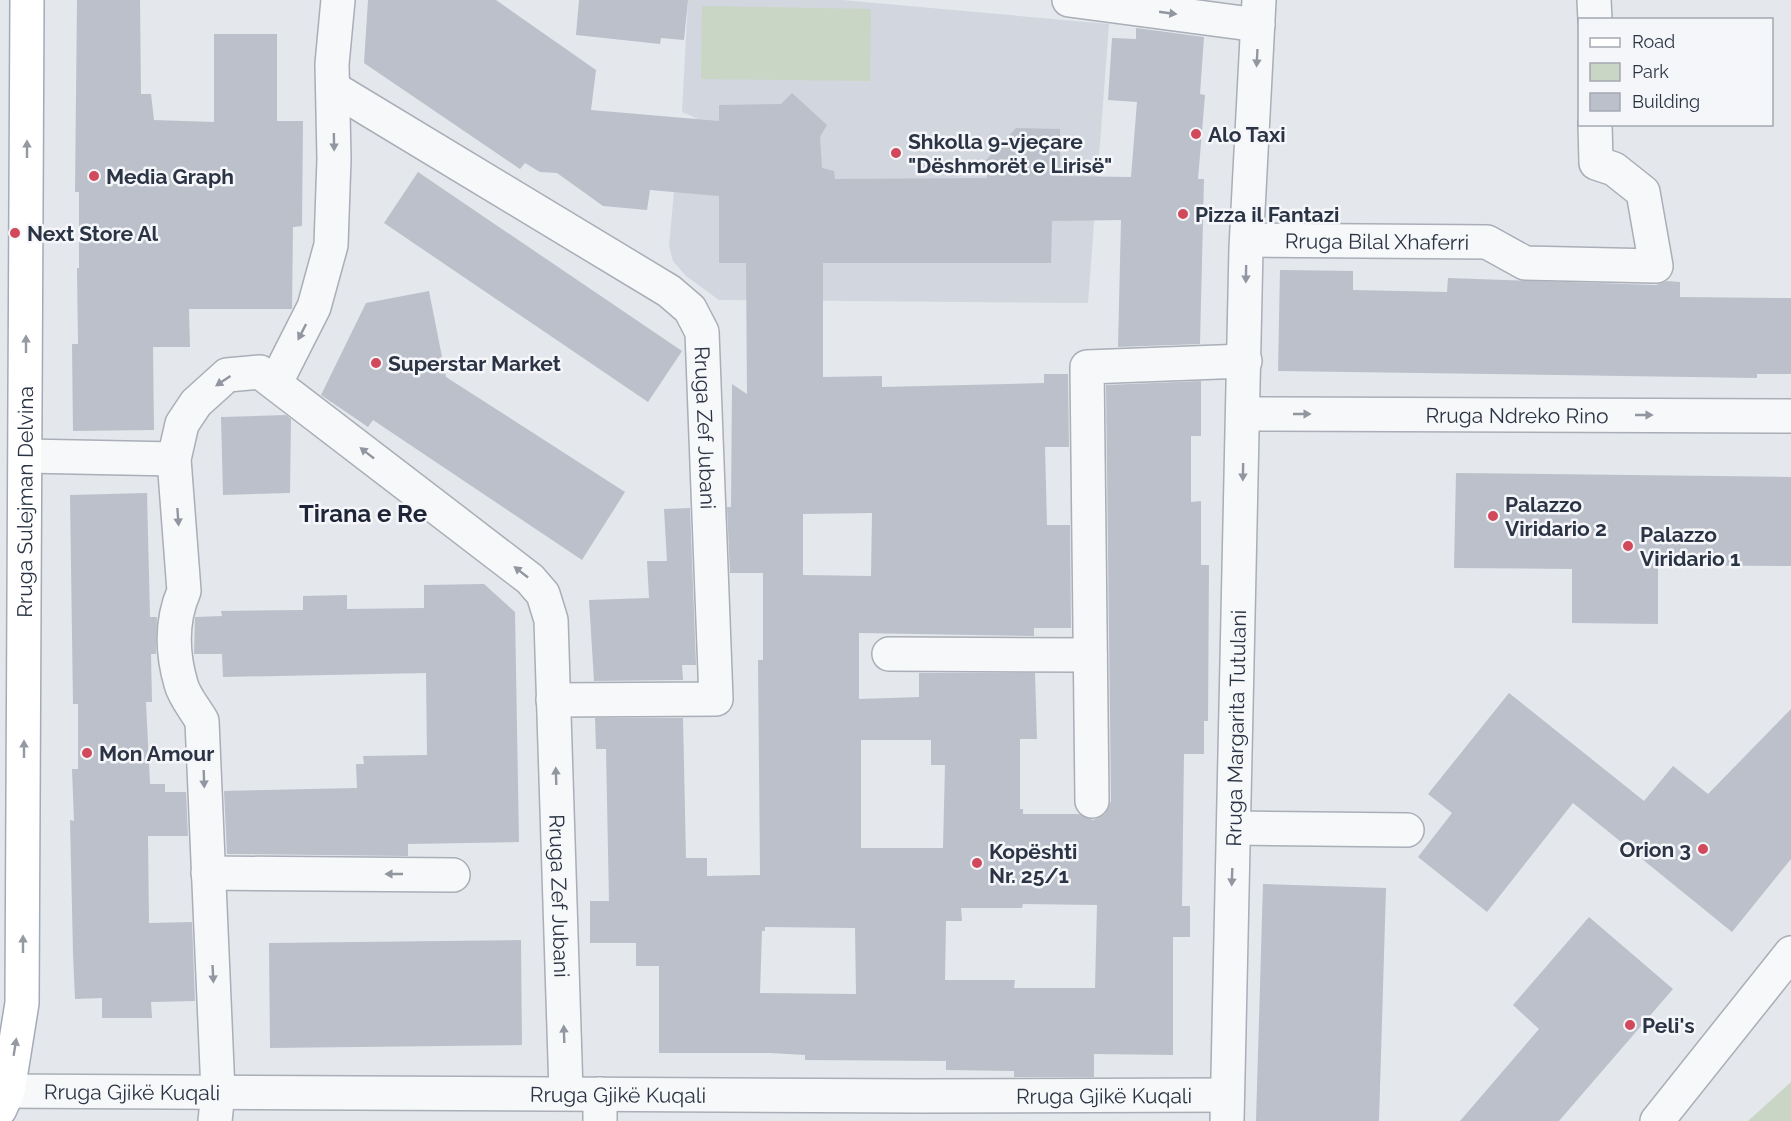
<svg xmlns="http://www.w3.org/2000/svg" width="1791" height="1121" font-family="Raleway,sans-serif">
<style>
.built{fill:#d2d6de}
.green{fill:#c9d6c5}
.building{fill:#bbc0ca;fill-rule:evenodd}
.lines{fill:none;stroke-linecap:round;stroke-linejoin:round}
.minor-casing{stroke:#a9aeb7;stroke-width:36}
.major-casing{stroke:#a3abb8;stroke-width:36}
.minor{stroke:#f7f8fa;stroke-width:33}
.major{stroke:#fff;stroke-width:33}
.oneway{fill:#9196a0}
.oneway2{fill:#959aa2}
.poi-dot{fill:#d1495b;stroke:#f4f6f9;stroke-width:2}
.labels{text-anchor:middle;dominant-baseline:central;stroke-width:5;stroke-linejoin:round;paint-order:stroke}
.poi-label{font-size:21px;font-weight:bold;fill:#2b3445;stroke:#f4f6f9;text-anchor:start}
.street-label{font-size:21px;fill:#2b3445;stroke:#f4f6f9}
.quarter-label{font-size:24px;font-weight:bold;fill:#1d2536;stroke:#f4f6f9}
</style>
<rect width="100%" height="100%" fill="#e4e7ec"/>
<path class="built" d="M 688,0 L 842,0 L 1109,24 L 1088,303 L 719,300 L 686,276 L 673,261 L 669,246 L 674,192 L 689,187 L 698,119 L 682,112 Z"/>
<path class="green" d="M 702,6 L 871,9 L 870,81 L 701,79 Z
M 1791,1082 L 1791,1121 L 1748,1121 Z"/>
<path class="building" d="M 77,0 L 140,0 L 141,94 L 151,94 L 154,120 L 214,122 L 214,34 L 277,34 L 277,121 L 303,121 L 302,226 L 293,227 L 292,309 L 189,309 L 190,347 L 153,347 L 154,430 L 73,431 L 72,344 L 78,344 L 77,268 L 79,268 L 79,192 L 75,192 Z
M 368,0 L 496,0 L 596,70 L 591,110 L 719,121 L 719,105 L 781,104 L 792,93 L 827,125 L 820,137 L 822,168 L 834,171 L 835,179 L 987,178 L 986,160 L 1016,128 L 1060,129 L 1060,176 L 1131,177 L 1137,102 L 1108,100 L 1112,38 L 1136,39 L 1136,28 L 1204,37 L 1200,94 L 1205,95 L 1198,179 L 1204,179 L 1200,344 L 1118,347 L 1121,220 L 1052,221 L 1051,263 L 823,263 L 823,377 L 882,376 L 882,387 L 1044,383 L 1044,374 L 1068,374 L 1069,447 L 1045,447 L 1047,525 L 1070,525 L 1071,628 L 1034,628 L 1034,636 L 859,633 L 859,699 L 919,697 L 919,673 L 1035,673 L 1037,739 L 1020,739 L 1020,809 L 1023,809 L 1023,814 L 1079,814 L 1093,820 L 1105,814 L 1111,801 L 1106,385 L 1201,381 L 1201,436 L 1191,436 L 1191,502 L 1201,501 L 1201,565 L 1209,565 L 1208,721 L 1204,721 L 1204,754 L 1184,754 L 1182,906 L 1190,906 L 1190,937 L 1173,937 L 1173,1055 L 1094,1054 L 1094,1077 L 1014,1077 L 1014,1071 L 946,1070 L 946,1061 L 805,1060 L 805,1055 L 770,1053 L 659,1053 L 659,966 L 636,966 L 636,943 L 590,943 L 590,901 L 609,901 L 606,749 L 596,749 L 595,718 L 683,718 L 686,858 L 707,858 L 707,876 L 760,875 L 758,660 L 763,660 L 763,573 L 730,573 L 727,507 L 731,507 L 732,384 L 747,394 L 746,263 L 719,263 L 719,196 L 650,190 L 647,210 L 603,206 L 557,173 L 540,172 L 525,163 L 520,169 L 364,63 ZM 872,513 L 871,576 L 803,575 L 803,514 ZM 861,740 L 931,740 L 931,765 L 945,765 L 943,848 L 861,848 ZM 1023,904 L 1097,905 L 1095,988 L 1014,988 L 1015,980 L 945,980 L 946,921 L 962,921 L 961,908 L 1022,908 ZM 765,927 L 855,928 L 856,994 L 760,993 L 762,931 L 765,931 Z
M 579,0 L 688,0 L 684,40 L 661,38 L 660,44 L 576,35 Z
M 418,172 L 682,351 L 648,402 L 384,223 Z
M 1280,270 L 1353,271 L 1353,290 L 1447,292 L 1448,278 L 1656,285 L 1667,281 L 1680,282 L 1680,297 L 1791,298 L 1791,374 L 1757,374 L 1757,378 L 1278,371 Z
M 429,291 L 446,377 L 625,492 L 582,560 L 373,420 L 368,427 L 321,395 L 366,303 Z
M 286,415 L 291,419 L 290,493 L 223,495 L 221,417 Z
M 1456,473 L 1791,477 L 1791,566 L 1658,565 L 1658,624 L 1572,623 L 1572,569 L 1454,568 Z
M 147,493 L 150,617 L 157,617 L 156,654 L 151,654 L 152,702 L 146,702 L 150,784 L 165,784 L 165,792 L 186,792 L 188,836 L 148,836 L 149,923 L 192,922 L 195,1001 L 151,1002 L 152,1018 L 102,1018 L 102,998 L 75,999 L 73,953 L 70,820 L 74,821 L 72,769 L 78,769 L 78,704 L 73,704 L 70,495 Z
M 690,508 L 696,665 L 682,665 L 683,680 L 594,681 L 589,600 L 649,598 L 647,561 L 667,561 L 664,509 Z
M 484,584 L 515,612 L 519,842 L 408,844 L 408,856 L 227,854 L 224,791 L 357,788 L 356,764 L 364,764 L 363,756 L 427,755 L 426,673 L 223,677 L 222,654 L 194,654 L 195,617 L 222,616 L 221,611 L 303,610 L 303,596 L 347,595 L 347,609 L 424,608 L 424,585 Z
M 1509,693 L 1644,801 L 1673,766 L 1708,794 L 1791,709 L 1791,859 L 1732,932 L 1573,803 L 1487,912 L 1418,857 L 1452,813 L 1428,794 Z
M 1263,884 L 1386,888 L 1379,1121 L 1256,1121 Z
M 1589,917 L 1673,989 L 1559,1121 L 1460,1121 L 1539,1029 L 1513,1005 Z
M 521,940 L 522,1045 L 270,1048 L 269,943 Z"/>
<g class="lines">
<defs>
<g id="minor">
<path d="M 1069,0 L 1258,25"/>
<path d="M 1594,0 L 1595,20"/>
<path id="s1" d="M 333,88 L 669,291 L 690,309 L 702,332 L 716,699 L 553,700"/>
<path id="s2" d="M 1247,240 L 1487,242 L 1525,263 L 1656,266 L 1643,192 L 1614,169 L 1596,163 L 1595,124"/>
<path d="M 276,382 L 314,307 L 331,245 L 334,159 L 332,64 L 338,0"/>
<path id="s3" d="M 1244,414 L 1791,416"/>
<path d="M 26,456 L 174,459"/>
<path d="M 889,654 L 1090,655"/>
<path d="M 1092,801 L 1087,367 L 1245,361"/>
<path d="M 1234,828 L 1407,830"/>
<path d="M 208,873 L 453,875"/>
<path id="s4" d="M 0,1091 L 920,1096 L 1227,1095"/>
<path d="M 600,1094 L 600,1121"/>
<path id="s5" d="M 215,1121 L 218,1092 L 202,721 C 195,709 184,696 181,684 C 172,653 171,621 184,591 L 174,459 L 182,424 L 196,403 L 227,375 L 260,372 L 530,579 L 543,594 L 551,620 L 566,1092"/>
<path id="s6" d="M 1227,1121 L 1246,248 L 1259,0"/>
<path d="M 1657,1121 L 1791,953"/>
</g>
<g id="major">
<path id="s7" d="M 0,1109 L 8,1091 L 22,1003 L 27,0"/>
</g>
</defs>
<use href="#minor" class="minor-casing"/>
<use href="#major" class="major-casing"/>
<use href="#minor" class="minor"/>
<use href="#major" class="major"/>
</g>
<defs><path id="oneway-solid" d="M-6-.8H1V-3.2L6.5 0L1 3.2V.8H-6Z" transform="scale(1.5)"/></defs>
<g class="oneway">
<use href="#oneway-solid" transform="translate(1168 13) rotate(8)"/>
<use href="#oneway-solid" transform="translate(1257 58) rotate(93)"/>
<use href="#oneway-solid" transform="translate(334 142) rotate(89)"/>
<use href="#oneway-solid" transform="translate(1246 274) rotate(91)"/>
<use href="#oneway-solid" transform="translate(302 332) rotate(117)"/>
<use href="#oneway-solid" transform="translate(223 381) rotate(146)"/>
<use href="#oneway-solid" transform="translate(1302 414)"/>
<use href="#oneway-solid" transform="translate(1644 415)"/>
<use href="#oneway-solid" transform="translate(367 453) rotate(-142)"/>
<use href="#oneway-solid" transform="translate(1243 472) rotate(91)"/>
<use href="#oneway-solid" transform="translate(178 517) rotate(86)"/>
<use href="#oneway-solid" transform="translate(521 572) rotate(-142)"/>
<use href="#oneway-solid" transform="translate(556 776) rotate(-92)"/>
<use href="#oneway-solid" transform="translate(204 779) rotate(88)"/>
<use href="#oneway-solid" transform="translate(394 874) rotate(-180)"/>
<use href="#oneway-solid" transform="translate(1232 877) rotate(92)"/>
<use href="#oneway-solid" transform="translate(213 974) rotate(87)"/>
<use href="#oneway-solid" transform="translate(564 1034) rotate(-92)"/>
</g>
<g class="oneway2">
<use href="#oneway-solid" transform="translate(27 149) rotate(-90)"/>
<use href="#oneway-solid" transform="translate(26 344) rotate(-90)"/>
<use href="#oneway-solid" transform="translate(24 749) rotate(-90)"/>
<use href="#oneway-solid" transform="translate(23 944) rotate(-90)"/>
<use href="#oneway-solid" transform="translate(15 1047) rotate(-81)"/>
</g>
<g class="poi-dot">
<circle cx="1196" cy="134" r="6"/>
<circle cx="896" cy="153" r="6"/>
<circle cx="94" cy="176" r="6"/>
<circle cx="1183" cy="214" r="6"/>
<circle cx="15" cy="233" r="6"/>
<circle cx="376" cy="363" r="6"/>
<circle cx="1493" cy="516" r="6"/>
<circle cx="1628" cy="546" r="6"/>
<circle cx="87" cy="753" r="6"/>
<circle cx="1703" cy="849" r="6"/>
<circle cx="977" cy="863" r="6"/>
<circle cx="1630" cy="1025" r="6"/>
</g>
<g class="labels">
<g class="poi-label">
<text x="1208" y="134">Alo Taxi</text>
<text x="908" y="141">Shkolla 9-vjeçare<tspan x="908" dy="24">"Dëshmorët e Lirisë"</tspan></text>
<text x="106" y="176">Media Graph</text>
<text x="1195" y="214">Pizza il Fantazi</text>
<text x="27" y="233">Next Store Al</text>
<text x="388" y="363">Superstar Market</text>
<text x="1505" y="504">Palazzo<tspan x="1505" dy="24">Viridario 2</tspan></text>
<text x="1640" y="534">Palazzo<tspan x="1640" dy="24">Viridario 1</tspan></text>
<text x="99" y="753">Mon Amour</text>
<text x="1691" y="849" text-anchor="end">Orion 3</text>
<text x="989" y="851">Kopështi<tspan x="989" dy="24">Nr. 25/1</tspan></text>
<text x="1642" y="1025">Peli's</text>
</g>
<g class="street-label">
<text stroke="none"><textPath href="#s2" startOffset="130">Rruga Bilal Xhaferri</textPath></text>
<text stroke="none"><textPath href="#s3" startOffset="273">Rruga Ndreko Rino</textPath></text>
<text stroke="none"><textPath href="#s1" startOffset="542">Rruga Zef Jubani</textPath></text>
<text stroke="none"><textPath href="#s7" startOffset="610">Rruga Sulejman Delvina</textPath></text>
<text stroke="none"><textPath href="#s6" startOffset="393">Rruga Margarita Tutulani</textPath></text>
<text stroke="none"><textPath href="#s5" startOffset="1470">Rruga Zef Jubani</textPath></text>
<text stroke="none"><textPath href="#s4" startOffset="132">Rruga Gjikë Kuqali</textPath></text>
<text stroke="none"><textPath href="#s4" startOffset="618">Rruga Gjikë Kuqali</textPath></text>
<text stroke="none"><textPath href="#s4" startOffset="1104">Rruga Gjikë Kuqali</textPath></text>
</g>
<g class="quarter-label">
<text x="363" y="513">Tirana e Re</text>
</g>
</g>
<rect x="1578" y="18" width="195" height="108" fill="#f4f6f9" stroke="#a4a8b1" stroke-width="1.5"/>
<rect x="1590" y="38" width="30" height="9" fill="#ffffff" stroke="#a4a8b1" stroke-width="1.5"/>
<text x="1632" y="48" font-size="18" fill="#2b3445">Road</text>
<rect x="1590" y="63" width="30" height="18" fill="#c9d6c5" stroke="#a4a8b1" stroke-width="1.5"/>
<text x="1632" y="78" font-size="18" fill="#2b3445">Park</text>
<rect x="1590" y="93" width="30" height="18" fill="#bbc0ca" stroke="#a4a8b1" stroke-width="1.5"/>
<text x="1632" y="108" font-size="18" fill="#2b3445">Building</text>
</svg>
